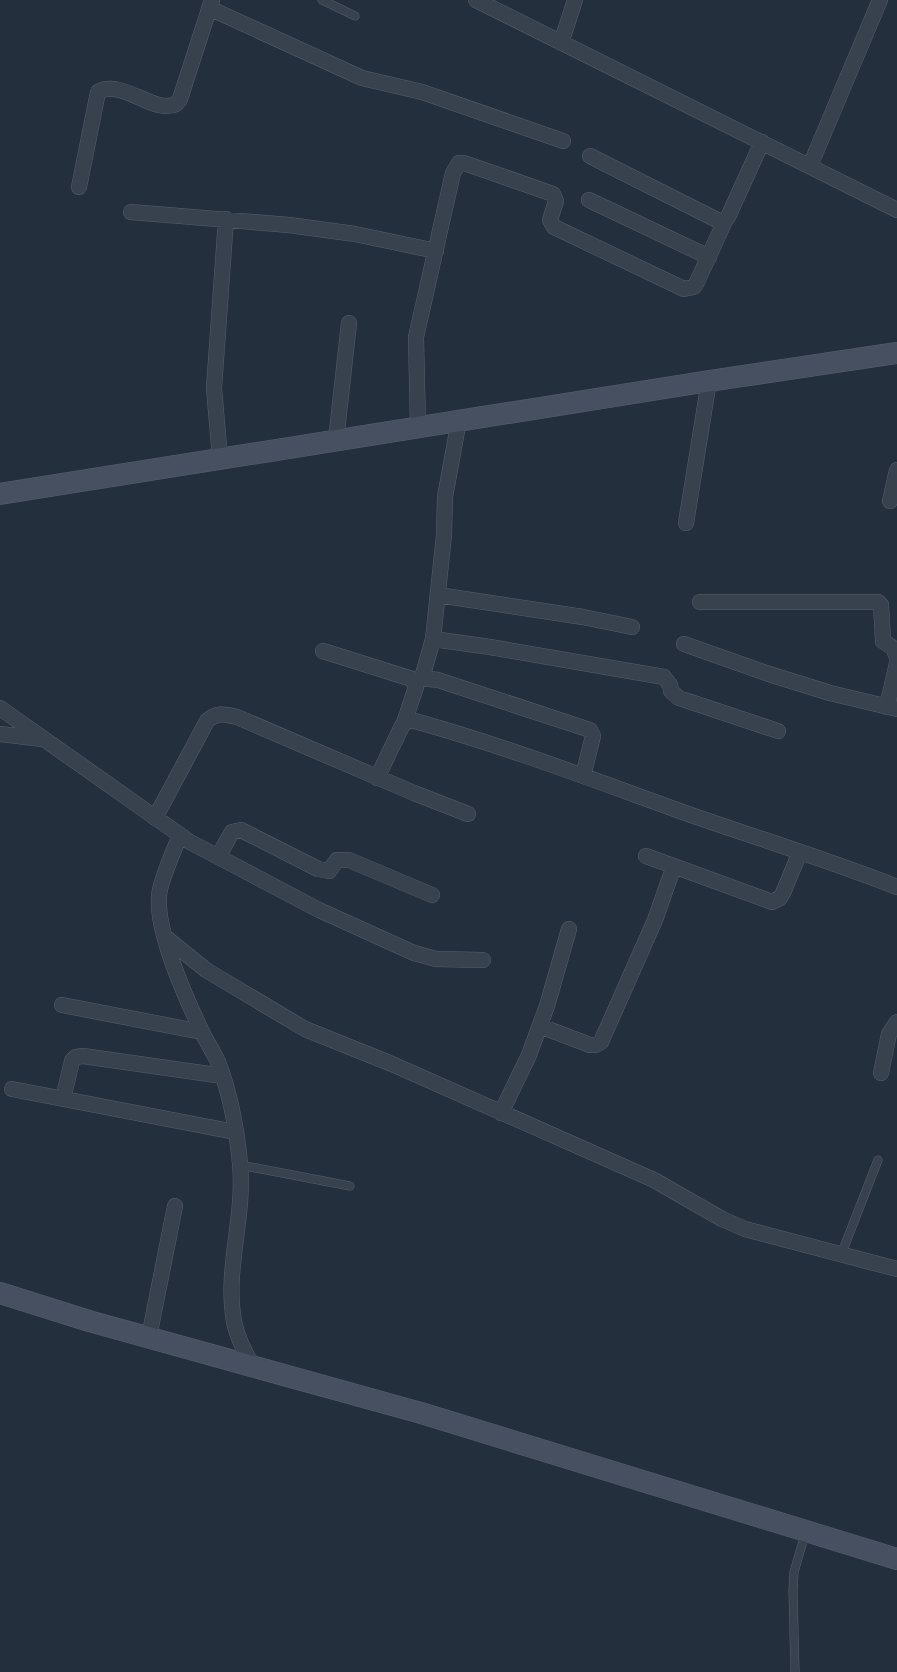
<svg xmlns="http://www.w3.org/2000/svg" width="897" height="1672" font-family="'Alegreya Sans',sans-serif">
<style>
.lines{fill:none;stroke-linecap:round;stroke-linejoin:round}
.lane-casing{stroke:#565f6c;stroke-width:9}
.street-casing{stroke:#565f6c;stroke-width:16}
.secondary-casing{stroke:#565f6c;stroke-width:22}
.lane{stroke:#38414e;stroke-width:8}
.street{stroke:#38414e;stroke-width:15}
.secondary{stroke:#465061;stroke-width:21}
</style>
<rect width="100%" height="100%" fill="#242f3e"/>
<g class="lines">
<defs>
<path id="lane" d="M 322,0 L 355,16
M 240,1165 L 350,1186
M 841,1255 L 878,1160
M 795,1672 L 793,1591 L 794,1572 L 806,1531"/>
<path id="street" d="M 476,0 L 897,210
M 209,8 L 362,78 L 422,92 L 563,141
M 561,43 L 575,0
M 590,156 L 719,221 L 725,221 L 728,217 L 762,142
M 810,166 L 880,0
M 79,187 L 98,92 C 122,78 154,115 176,104 L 180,99 L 212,0
M 589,200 L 709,257
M 131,212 L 289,225 L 355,234 L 436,251
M 418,427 L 416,337 L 453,173 L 459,163 L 464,163 L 553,194 L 556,201 L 550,220 L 554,227 L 684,289 L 694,287 L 697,282 L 725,221
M 336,440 L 349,323
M 220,458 L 214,388 L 226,219
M 890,501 L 897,470
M 686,523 L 709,381
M 438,595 L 583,617 L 632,627
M 700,602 L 878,602 L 881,605 L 883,641 L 893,648 L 897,657
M 433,639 L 490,647 L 664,677 L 670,685 L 671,691 L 679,698 L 778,731
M 684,644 L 769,674 L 830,693 L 897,709
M 323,651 L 412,679 L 416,687 L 404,723
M 422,678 L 433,639 L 444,535 L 445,497 L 459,420
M 415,683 L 422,678 L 438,680 L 590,730 L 593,736 L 583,776
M 887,707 L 897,663
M 0,708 L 190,842 L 319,910 L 414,953 L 436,959 L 483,960
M 0,734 L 42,739
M 377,778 L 402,726 L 407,721 L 411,720 C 506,746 599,782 691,815 C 760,839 829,860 897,887
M 155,818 L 207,721 C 217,712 224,714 237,717 L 414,793 L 468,814
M 180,835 C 174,851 160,880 159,896 C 156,932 185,996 201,1030 C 206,1041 213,1051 218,1062 C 230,1093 237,1131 240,1164 C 245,1214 226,1267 233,1315 C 235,1333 244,1350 252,1366
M 646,856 L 772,902 L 780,898 L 783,893 L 800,852
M 218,857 L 232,832 L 241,830 L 318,869 L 329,871 L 337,860 L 349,860 L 432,895
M 164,936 L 206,970 L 305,1029 L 392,1064 L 654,1180 L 722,1219 L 745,1229 L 897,1269
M 62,1005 L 202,1032
M 540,1026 L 590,1045 L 596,1045 L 601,1042 L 655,920 L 674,866
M 881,1073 L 889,1034 L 897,1022
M 12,1089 L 235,1132
M 63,1099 L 72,1061 L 76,1057 L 83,1056 L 223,1076
M 501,1113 L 529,1055 L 547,1006 L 569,929
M 149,1337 L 175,1206"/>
<path id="secondary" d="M 0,494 L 709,381 L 897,353
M 0,1293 L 89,1321 L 421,1413 L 897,1559"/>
</defs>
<use href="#lane" class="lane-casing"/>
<use href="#street" class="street-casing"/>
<use href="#secondary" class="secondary-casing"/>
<use href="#lane" class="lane"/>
<use href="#street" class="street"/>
<use href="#secondary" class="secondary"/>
</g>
</svg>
